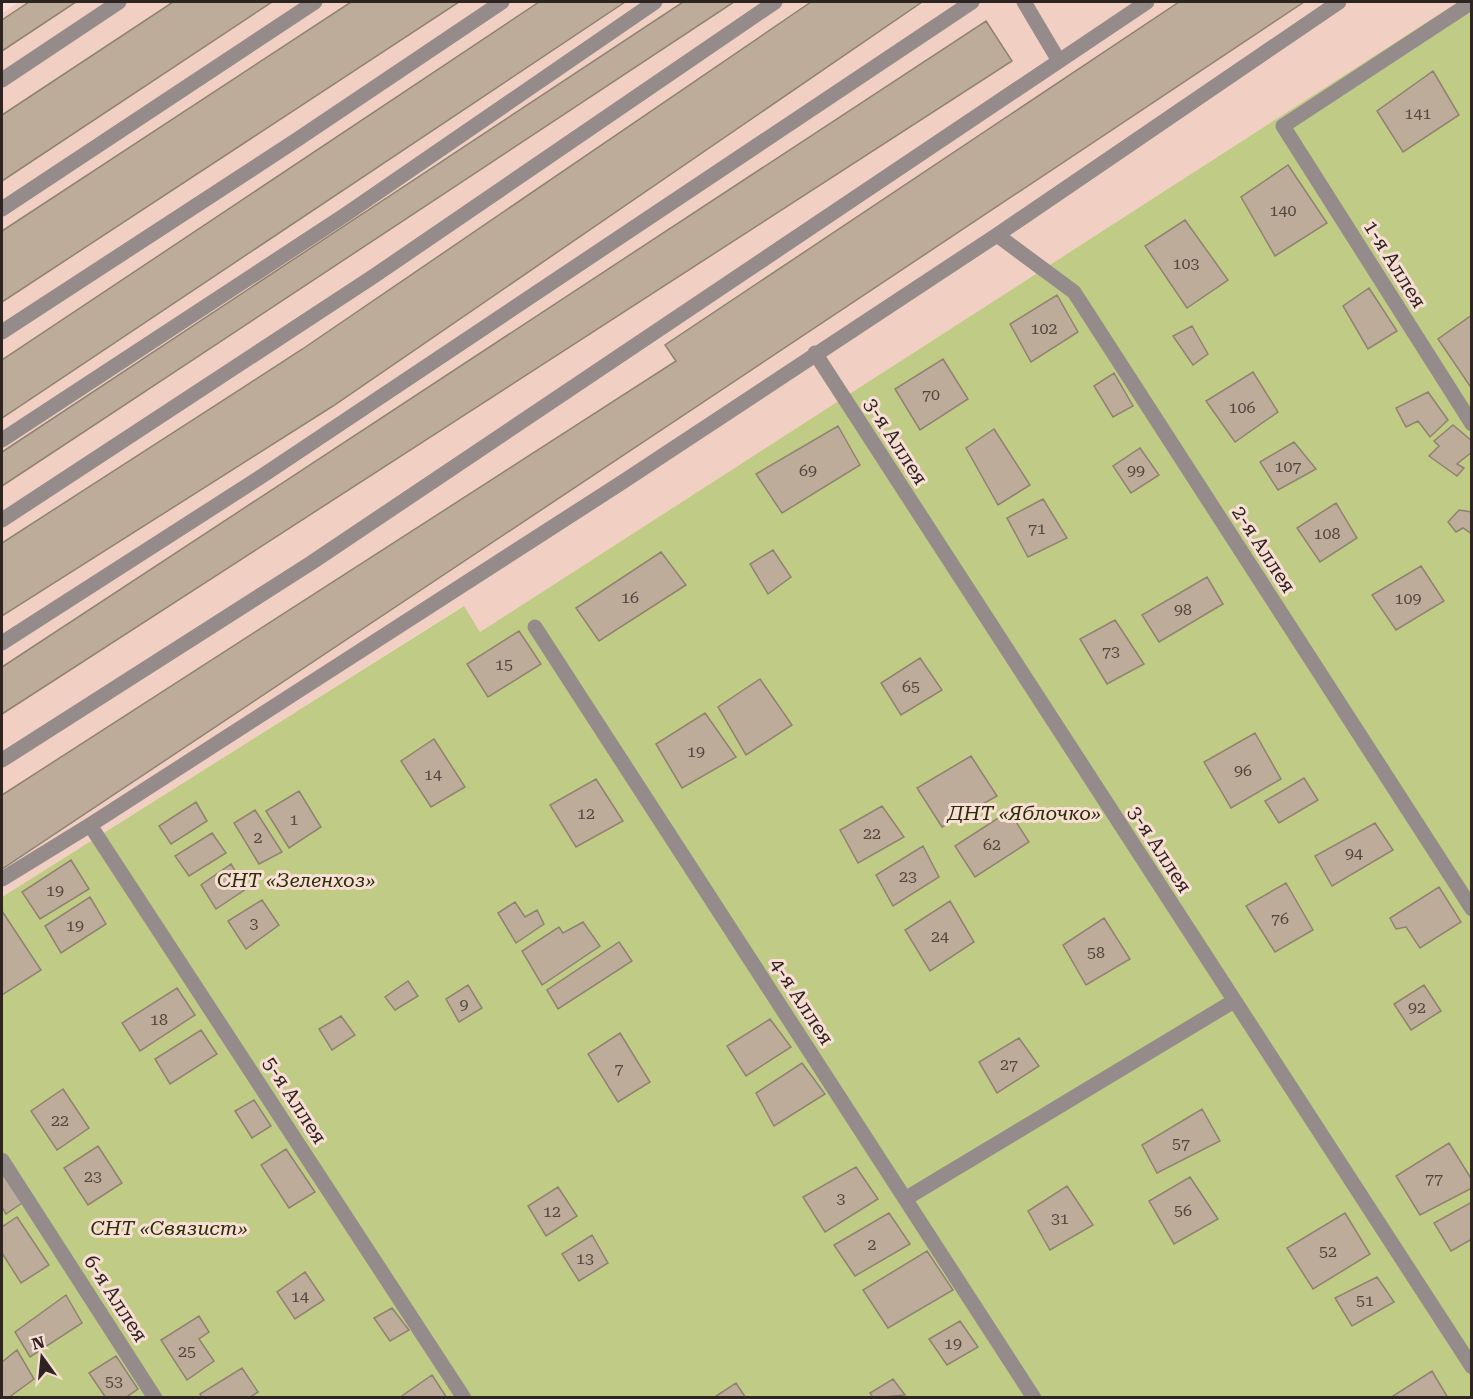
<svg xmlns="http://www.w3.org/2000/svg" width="1473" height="1399" font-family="'Roboto Serif',serif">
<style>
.built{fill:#f1d0c3}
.green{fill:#c0cc85}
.building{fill:#bcac99;stroke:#908270;stroke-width:1.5}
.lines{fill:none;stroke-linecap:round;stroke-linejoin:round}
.lane{stroke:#968b8b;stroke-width:15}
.labels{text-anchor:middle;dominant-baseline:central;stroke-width:6;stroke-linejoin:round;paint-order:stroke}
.number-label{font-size:16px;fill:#52463f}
.street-label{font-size:20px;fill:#2e2421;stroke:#f8ded4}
.park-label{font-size:20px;font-style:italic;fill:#292f05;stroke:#f8ded4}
</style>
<rect width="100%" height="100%" fill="#f8ded4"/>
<path class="built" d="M 19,2 L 1458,2 L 480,632 L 463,606 L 2,897 L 2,13 Z"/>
<path class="green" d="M 1458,2 L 1471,2 L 1471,1397 L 2,1398 L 2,897 L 464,606 L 480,632 Z"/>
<path class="building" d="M 29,2 L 76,2 L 2,51 L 2,20 Z
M 173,2 L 272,2 L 2,181 L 2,115 Z
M 351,2 L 459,2 L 2,302 L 2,231 Z
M 539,2 L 625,2 L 2,418 L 2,360 Z
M 683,2 L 734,2 L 2,486 L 2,452 Z
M 811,2 L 922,2 L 333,406 L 2,616 L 2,543 L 301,350 Z
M 1179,2 L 1304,2 L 2,869 L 2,795 L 676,361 L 665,345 Z
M 986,21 L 1012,61 L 2,714 L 2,667 Z
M 1433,71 L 1459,115 L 1403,152 L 1377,111 Z
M 1288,165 L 1327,223 L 1275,256 L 1241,197 Z
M 1185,220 L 1228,280 L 1187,308 L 1145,246 Z
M 1369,288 L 1397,331 L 1368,349 L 1343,306 Z
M 1057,295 L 1078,332 L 1031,362 L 1010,324 Z
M 1472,315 L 1472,389 L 1438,339 Z
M 1192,326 L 1208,354 L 1193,365 L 1173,336 Z
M 943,359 L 968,399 L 920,430 L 895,389 Z
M 1253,372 L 1278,412 L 1235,442 L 1206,401 Z
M 1114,373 L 1133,406 L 1113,417 L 1094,386 Z
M 1428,392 L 1448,420 L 1430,437 L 1418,421 L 1406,427 L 1396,408 Z
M 1453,425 L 1472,441 L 1472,452 L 1457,464 L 1464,468 L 1457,476 L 1429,456 L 1439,446 L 1434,441 Z
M 838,426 L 860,465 L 782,513 L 756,474 Z
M 994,429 L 1030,485 L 998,505 L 966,448 Z
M 1294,442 L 1316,469 L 1278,490 L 1260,462 Z
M 1140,448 L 1159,475 L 1131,493 L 1113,466 Z
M 1043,499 L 1067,538 L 1028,557 L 1007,518 Z
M 1336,503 L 1357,538 L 1320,562 L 1297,528 Z
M 1459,510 L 1472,512 L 1472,534 L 1463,528 L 1456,532 L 1448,522 Z
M 773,550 L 791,577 L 768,594 L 750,564 Z
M 661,552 L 686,585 L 599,641 L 576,608 Z
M 1421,566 L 1444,601 L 1396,630 L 1372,595 Z
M 1207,577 L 1223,604 L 1159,642 L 1142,615 Z
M 1115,620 L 1144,664 L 1107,684 L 1080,639 Z
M 519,631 L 541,664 L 488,697 L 467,664 Z
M 920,658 L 942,690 L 901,715 L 881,683 Z
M 760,679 L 792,725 L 746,755 L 718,707 Z
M 705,713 L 736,757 L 682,788 L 656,744 Z
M 1255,733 L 1281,779 L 1231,808 L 1204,762 Z
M 434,739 L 465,787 L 431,807 L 401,761 Z
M 971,756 L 997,796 L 942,827 L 917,788 Z
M 1304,778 L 1318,800 L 1279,823 L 1265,801 Z
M 596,779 L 623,821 L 576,847 L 550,805 Z
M 299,791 L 321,827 L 289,848 L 266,811 Z
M 196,802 L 207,821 L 171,844 L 159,826 Z
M 882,806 L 904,837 L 858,863 L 840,830 Z
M 255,810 L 282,852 L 259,864 L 234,823 Z
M 1009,811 L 1029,842 L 975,877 L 955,846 Z
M 1375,823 L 1393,850 L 1332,886 L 1315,856 Z
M 212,833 L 226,853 L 189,876 L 175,856 Z
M 923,846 L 939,877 L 893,906 L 876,875 Z
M 71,860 L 89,889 L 40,919 L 22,892 Z
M 231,864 L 246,889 L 216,909 L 201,885 Z
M 1286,883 L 1313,930 L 1275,952 L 1246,906 Z
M 1439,887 L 1461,922 L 1420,948 L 1406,927 L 1396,929 L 1390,918 Z
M 90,897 L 106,924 L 61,953 L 45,926 Z
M 262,900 L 279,925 L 246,949 L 228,921 Z
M 950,901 L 974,942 L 930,971 L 905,930 Z
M 515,902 L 525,917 L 537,910 L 544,924 L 516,943 L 498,913 Z
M 2,911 L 41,970 L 2,995 Z
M 1104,918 L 1130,959 L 1086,985 L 1063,945 Z
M 583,922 L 600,946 L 542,985 L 522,951 L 559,927 L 563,933 Z
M 619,942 L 632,961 L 558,1009 L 547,990 Z
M 408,981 L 418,996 L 395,1010 L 385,997 Z
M 468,985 L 482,1008 L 459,1022 L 446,999 Z
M 1424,985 L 1441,1011 L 1411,1030 L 1394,1004 Z
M 177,988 L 195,1015 L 140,1051 L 122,1023 Z
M 341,1016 L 355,1035 L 332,1050 L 319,1029 Z
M 770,1019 L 791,1047 L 746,1076 L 727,1046 Z
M 201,1030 L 217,1054 L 170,1084 L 155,1059 Z
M 620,1033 L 650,1082 L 618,1102 L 588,1054 Z
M 1019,1038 L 1039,1066 L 997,1093 L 979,1062 Z
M 802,1063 L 825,1094 L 774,1126 L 756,1093 Z
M 63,1089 L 89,1128 L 57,1150 L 31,1111 Z
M 254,1100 L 271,1126 L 252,1138 L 235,1111 Z
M 1202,1109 L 1220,1141 L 1157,1173 L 1142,1145 Z
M 1449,1143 L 1472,1180 L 1472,1188 L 1420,1215 L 1396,1176 Z
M 98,1146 L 122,1183 L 88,1205 L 64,1168 Z
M 286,1149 L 315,1192 L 289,1208 L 261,1165 Z
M 856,1167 L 878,1199 L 825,1232 L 803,1197 Z
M 2,1173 L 22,1203 L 6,1214 L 2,1207 Z
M 1190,1177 L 1218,1219 L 1174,1244 L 1149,1201 Z
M 1067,1186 L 1093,1225 L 1050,1250 L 1028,1211 Z
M 558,1187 L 577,1216 L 546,1236 L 528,1206 Z
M 1472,1202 L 1472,1239 L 1451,1251 L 1434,1223 Z
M 889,1213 L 910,1244 L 855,1276 L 834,1245 Z
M 1345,1213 L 1370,1254 L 1313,1289 L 1287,1248 Z
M 17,1217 L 49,1265 L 21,1283 L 2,1253 L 2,1227 Z
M 592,1235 L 608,1263 L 579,1281 L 562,1254 Z
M 927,1251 L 953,1290 L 888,1328 L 863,1290 Z
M 305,1272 L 324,1300 L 295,1319 L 277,1292 Z
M 1377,1277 L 1394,1302 L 1352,1326 L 1335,1298 Z
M 66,1295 L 82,1323 L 30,1357 L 15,1332 Z
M 392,1308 L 409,1330 L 390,1341 L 374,1318 Z
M 199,1316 L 209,1332 L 199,1339 L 214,1361 L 187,1380 L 161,1340 Z
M 960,1321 L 978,1347 L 947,1365 L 929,1339 Z
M 17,1350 L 34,1379 L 8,1398 L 2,1398 L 2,1362 Z
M 116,1356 L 138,1389 L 125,1398 L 106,1398 L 89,1373 Z
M 242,1368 L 258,1392 L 249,1398 L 202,1398 L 200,1394 Z
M 1432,1371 L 1448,1398 L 1390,1398 Z
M 432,1375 L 447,1398 L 399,1398 Z
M 893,1379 L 905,1395 L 873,1398 L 870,1393 Z
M 736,1383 L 746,1398 L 713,1398 Z"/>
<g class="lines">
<path class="lane" d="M 1024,2 L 1059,61
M 1472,2 L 1283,126 L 1472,424
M 2,80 L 119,2
M 2,209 L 315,2
M 997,235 L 1074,292 L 1472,909
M 2,332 L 295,141 L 502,2
M 815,353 L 1472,1367
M 2,440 L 345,215 L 655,2
M 2,520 L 374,276 L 775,2
M 535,627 L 1034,1398
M 2,643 L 259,478 L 972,2
M 2,760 L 311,563 L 1147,2
M 90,825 L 464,1398
M 2,879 L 90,825 L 621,483 L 997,235 L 1339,2
M 2,1160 L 155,1398
M 905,1199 L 1234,1001"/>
</g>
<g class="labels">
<g class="number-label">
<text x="1418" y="113">141</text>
<text x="1283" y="210">140</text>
<text x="1186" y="263">103</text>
<text x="1044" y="328">102</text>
<text x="931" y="394">70</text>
<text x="1242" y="407">106</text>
<text x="1288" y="466">107</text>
<text x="808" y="470">69</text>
<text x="1136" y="470">99</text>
<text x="1037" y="528">71</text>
<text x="1327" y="533">108</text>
<text x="630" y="597">16</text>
<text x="1408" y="598">109</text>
<text x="1183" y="609">98</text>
<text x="1111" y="651">73</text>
<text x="504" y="664">15</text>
<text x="911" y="686">65</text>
<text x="696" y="751">19</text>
<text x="1243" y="770">96</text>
<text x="433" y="774">14</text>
<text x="586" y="813">12</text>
<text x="294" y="819">1</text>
<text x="872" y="833">22</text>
<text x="258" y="837">2</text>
<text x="992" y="844">62</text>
<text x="1354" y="853">94</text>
<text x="908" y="876">23</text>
<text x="55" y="890">19</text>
<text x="1280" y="918">76</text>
<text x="254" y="923">3</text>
<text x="75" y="925">19</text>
<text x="940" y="936">24</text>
<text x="1096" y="952">58</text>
<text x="464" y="1004">9</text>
<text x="1417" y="1007">92</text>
<text x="159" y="1019">18</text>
<text x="1009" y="1064">27</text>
<text x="619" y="1068">7</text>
<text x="60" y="1120">22</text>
<text x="1181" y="1143">57</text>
<text x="93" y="1176">23</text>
<text x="1434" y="1178">77</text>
<text x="841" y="1198">3</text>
<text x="1183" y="1210">56</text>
<text x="552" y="1211">12</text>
<text x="1060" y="1218">31</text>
<text x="872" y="1244">2</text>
<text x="1328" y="1251">52</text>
<text x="585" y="1258">13</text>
<text x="300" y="1296">14</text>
<text x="1365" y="1300">51</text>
<text x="953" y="1343">19</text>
<text x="187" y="1351">25</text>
<text x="114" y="1381">53</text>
</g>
<g class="street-label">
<text transform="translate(1395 264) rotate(58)">1-я Аллея</text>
<text transform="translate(896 441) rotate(57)">3-я Аллея</text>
<text transform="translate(1264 549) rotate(57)">2-я Аллея</text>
<text transform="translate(1160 849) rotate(57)">3-я Аллея</text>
<text transform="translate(802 1001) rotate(57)">4-я Аллея</text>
<text transform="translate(295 1100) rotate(57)">5-я Аллея</text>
<text transform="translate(116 1298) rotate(57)">6-я Аллея</text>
</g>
<g class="park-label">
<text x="1024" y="813">ДНТ «Яблочко»</text>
<text x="296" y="880">СНТ «Зеленхоз»</text>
<text x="169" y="1228">СНТ «Связист»</text>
</g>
</g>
<rect width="1473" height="1399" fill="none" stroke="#2e2421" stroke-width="6"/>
<g transform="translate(42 1357) rotate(345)" stroke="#f8ded4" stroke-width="4.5" paint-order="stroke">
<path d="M0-4.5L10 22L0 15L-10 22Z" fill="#2e2421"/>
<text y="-9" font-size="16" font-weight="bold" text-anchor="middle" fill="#2e2421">N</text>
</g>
</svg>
